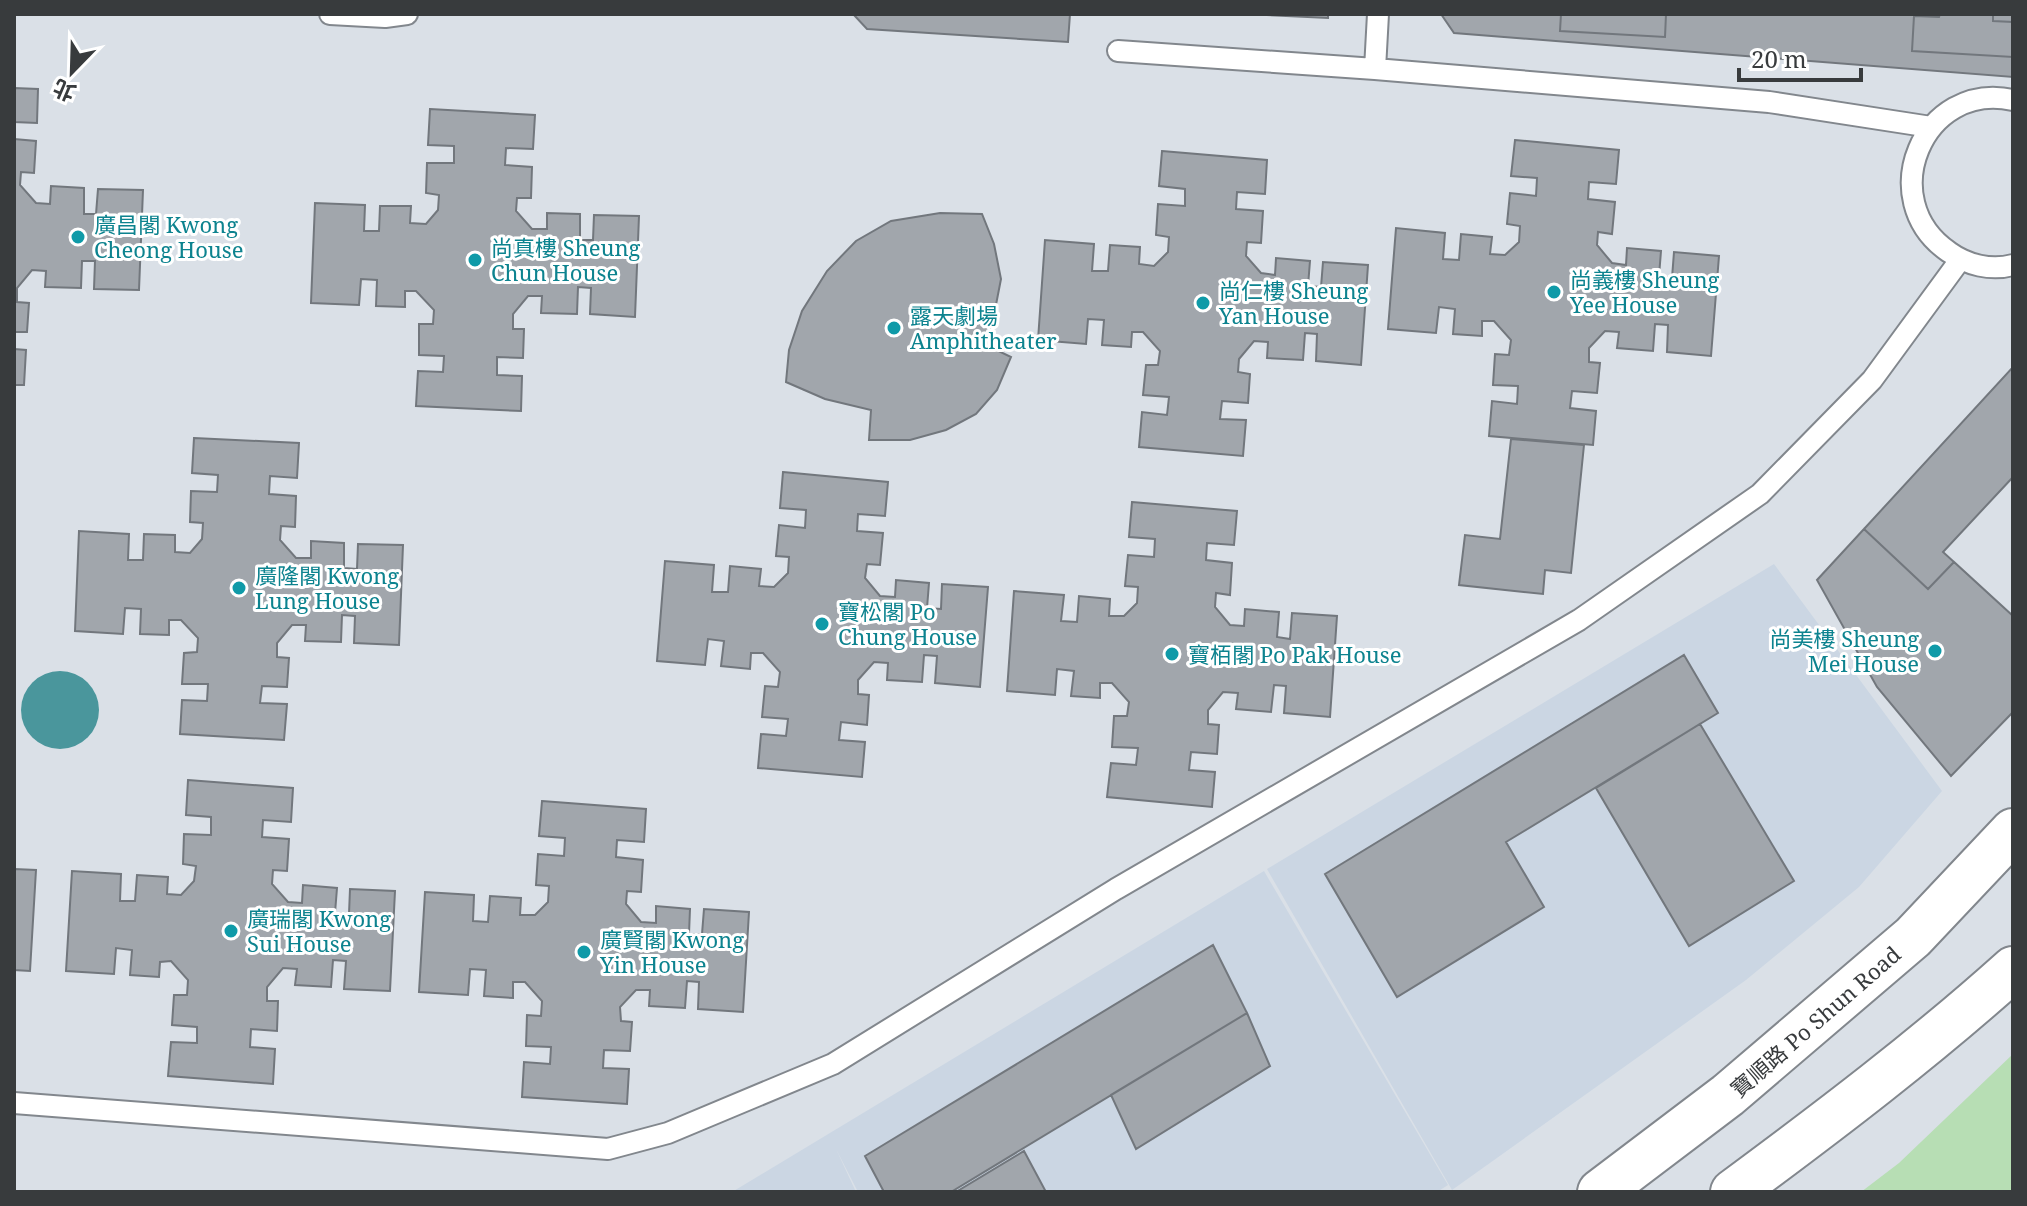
<svg xmlns="http://www.w3.org/2000/svg" width="2027" height="1206" font-family="'Noto Serif','Noto Sans TC',serif">
<style>
.built{fill:#cbd6e3}
.green{fill:#b7deb4}
.water{fill:#4a969c}
.building{fill:#a1a6ac;stroke:#72777d;stroke-width:2}
.lines{fill:none;stroke-linecap:round;stroke-linejoin:round}
.lane-casing{stroke:#82878d;stroke-width:24}
.primary-casing{stroke:#82878d;stroke-width:48}
.lane{stroke:#fff;stroke-width:20}
.primary{stroke:#fff;stroke-width:44}
.culture-dot{fill:#0f9aa8;stroke:#fff;stroke-width:3}
.labels{text-anchor:middle;dominant-baseline:central;stroke-width:6;stroke-linejoin:round;paint-order:stroke}
.culture-label{font-size:22px;fill:#0d838f;stroke:#fff;text-anchor:start}
.street-label{font-size:22px;fill:#383b3d;stroke:#fff}
</style>
<rect width="100%" height="100%" fill="#dae0e7"/>
<path class="built" d="M 1774,564 L 1942,791 L 1859,887 L 1746,980 L 1452,1190 L 1267,869 Z
M 1264,871 L 1448,1185 L 1437,1192 L 858,1192 L 836,1149 L 856,1192 L 732,1192 Z"/>
<path class="green" d="M 2013,1054 L 2013,1192 L 1861,1192 L 1899,1163 Z"/>
<path class="water" d="M21 710a39 39 0 1 1 78 0a39 39 0 1 1-78 0Z"/>
<path class="building" d="M 853,14 L 1070,14 L 1068,42 L 867,29 Z
M 1245,14 L 1328,14 L 1328,18 Z
M 1441,14 L 2013,14 L 2013,77 L 1454,33 Z
M 1561,14 L 1666,14 L 1665,37 L 1560,31 Z
M 1940,14 L 1993,14 L 1993,21 L 2013,22 L 2013,57 L 1912,51 L 1914,16 L 1939,17 Z
M 14,88 L 38,89 L 37,123 L 14,122 Z
M 430,109 L 535,115 L 533,149 L 506,148 L 505,165 L 532,167 L 531,198 L 517,198 L 516,211 L 532,229 L 547,229 L 547,213 L 580,214 L 580,240 L 593,240 L 594,215 L 639,216 L 635,317 L 590,314 L 591,288 L 578,287 L 577,314 L 541,313 L 542,296 L 528,296 L 513,314 L 513,329 L 524,329 L 523,358 L 497,357 L 497,375 L 522,376 L 521,411 L 416,406 L 418,371 L 443,372 L 444,356 L 419,355 L 419,324 L 433,324 L 434,310 L 416,291 L 405,291 L 405,307 L 376,306 L 377,280 L 361,279 L 359,305 L 311,303 L 315,203 L 365,205 L 364,231 L 379,231 L 380,206 L 411,206 L 410,223 L 426,224 L 438,210 L 439,195 L 426,193 L 427,163 L 454,163 L 454,146 L 428,145 Z
M 14,139 L 36,141 L 34,173 L 21,172 L 20,185 L 36,203 L 50,204 L 51,186 L 84,188 L 84,214 L 96,214 L 98,189 L 143,190 L 139,290 L 94,289 L 95,261 L 82,261 L 81,288 L 45,287 L 46,271 L 32,270 L 17,288 L 17,302 L 29,303 L 27,332 L 14,332 Z
M 1515,140 L 1619,150 L 1616,184 L 1589,182 L 1588,199 L 1615,202 L 1612,234 L 1598,232 L 1597,245 L 1612,263 L 1626,265 L 1627,248 L 1661,251 L 1659,276 L 1672,278 L 1674,252 L 1719,256 L 1711,356 L 1667,352 L 1668,325 L 1655,324 L 1653,351 L 1617,348 L 1619,332 L 1605,331 L 1589,348 L 1589,362 L 1600,363 L 1597,393 L 1572,391 L 1570,408 L 1596,411 L 1593,445 L 1489,436 L 1492,401 L 1517,404 L 1518,386 L 1493,385 L 1495,354 L 1509,355 L 1511,340 L 1494,321 L 1482,321 L 1482,336 L 1453,334 L 1455,309 L 1439,307 L 1436,333 L 1388,329 L 1396,228 L 1445,233 L 1443,259 L 1459,260 L 1461,234 L 1492,237 L 1490,254 L 1505,255 L 1519,242 L 1520,226 L 1507,224 L 1510,193 L 1536,196 L 1537,178 L 1511,176 Z
M 1162,151 L 1267,160 L 1265,194 L 1237,192 L 1236,209 L 1263,211 L 1261,243 L 1247,242 L 1246,256 L 1261,273 L 1275,275 L 1276,258 L 1310,261 L 1308,286 L 1321,287 L 1323,262 L 1368,265 L 1361,365 L 1316,361 L 1317,334 L 1305,333 L 1303,360 L 1267,358 L 1268,342 L 1254,341 L 1239,359 L 1238,372 L 1250,374 L 1248,403 L 1222,401 L 1220,419 L 1246,420 L 1243,456 L 1139,447 L 1142,412 L 1167,415 L 1169,397 L 1143,395 L 1146,365 L 1158,365 L 1160,351 L 1143,332 L 1132,332 L 1131,347 L 1102,345 L 1104,320 L 1088,319 L 1086,344 L 1038,340 L 1045,240 L 1094,244 L 1092,271 L 1108,271 L 1110,245 L 1140,247 L 1139,264 L 1154,266 L 1168,252 L 1169,237 L 1156,235 L 1158,204 L 1185,206 L 1185,189 L 1159,186 Z
M 940,213 L 982,214 L 994,244 L 1001,279 L 988,346 L 1011,357 L 997,390 L 976,414 L 946,430 L 910,440 L 869,440 L 871,410 L 825,399 L 786,382 L 789,350 L 802,311 L 827,271 L 856,241 L 891,221 Z
M 14,349 L 26,350 L 24,385 L 14,385 Z
M 2013,367 L 2013,477 L 1943,552 L 1954,562 L 1928,589 L 1864,529 Z
M 194,438 L 299,443 L 297,478 L 270,476 L 269,494 L 296,496 L 295,527 L 281,526 L 280,540 L 296,558 L 311,558 L 311,541 L 344,543 L 344,568 L 357,569 L 358,544 L 403,545 L 399,645 L 354,643 L 355,616 L 342,615 L 341,642 L 305,641 L 306,625 L 292,625 L 277,643 L 277,657 L 289,658 L 287,687 L 262,686 L 260,703 L 287,704 L 284,740 L 180,734 L 182,700 L 207,701 L 208,684 L 182,684 L 184,653 L 197,652 L 198,638 L 181,620 L 169,620 L 169,635 L 140,634 L 141,609 L 125,608 L 123,634 L 75,631 L 79,531 L 129,534 L 128,560 L 143,560 L 144,534 L 175,535 L 175,552 L 190,553 L 202,539 L 203,523 L 190,522 L 191,491 L 217,492 L 218,475 L 192,473 Z
M 1511,439 L 1584,445 L 1571,573 L 1545,570 L 1543,594 L 1459,585 L 1465,535 L 1500,539 Z
M 783,472 L 888,482 L 885,516 L 858,514 L 857,531 L 883,533 L 880,565 L 867,564 L 865,578 L 880,596 L 895,597 L 896,580 L 929,583 L 927,608 L 941,609 L 942,584 L 988,587 L 980,687 L 935,683 L 937,656 L 924,655 L 922,682 L 887,680 L 888,663 L 874,662 L 858,680 L 858,694 L 869,695 L 867,725 L 841,722 L 839,740 L 865,742 L 862,777 L 758,768 L 761,734 L 786,736 L 788,719 L 762,717 L 765,686 L 778,687 L 780,672 L 763,653 L 751,653 L 750,669 L 721,666 L 724,641 L 708,639 L 705,665 L 657,661 L 665,561 L 714,565 L 712,592 L 728,592 L 730,566 L 761,569 L 759,586 L 774,587 L 788,573 L 789,557 L 776,556 L 779,525 L 805,528 L 806,510 L 780,508 Z
M 1132,502 L 1237,511 L 1234,545 L 1207,543 L 1206,560 L 1232,563 L 1230,595 L 1216,593 L 1215,607 L 1230,625 L 1244,626 L 1245,609 L 1279,612 L 1277,637 L 1290,639 L 1292,613 L 1337,616 L 1330,717 L 1284,713 L 1286,686 L 1274,685 L 1271,712 L 1236,709 L 1238,693 L 1223,692 L 1208,710 L 1208,724 L 1219,725 L 1217,754 L 1191,752 L 1189,770 L 1215,772 L 1212,807 L 1107,797 L 1111,763 L 1136,765 L 1138,748 L 1112,747 L 1114,716 L 1127,716 L 1129,702 L 1112,683 L 1100,683 L 1100,698 L 1071,696 L 1074,671 L 1057,669 L 1055,695 L 1007,691 L 1014,591 L 1064,595 L 1061,621 L 1077,622 L 1079,596 L 1110,599 L 1109,616 L 1124,616 L 1137,603 L 1138,587 L 1125,586 L 1128,555 L 1154,557 L 1155,539 L 1129,537 Z
M 1864,529 L 1928,589 L 1954,562 L 2013,616 L 2013,712 L 1951,776 L 1877,687 L 1817,580 Z
M 1684,655 L 1718,713 L 1506,842 L 1544,907 L 1397,997 L 1325,874 Z
M 1700,724 L 1794,881 L 1689,946 L 1596,788 Z
M 188,780 L 293,788 L 291,822 L 263,820 L 262,837 L 289,839 L 287,871 L 273,870 L 272,884 L 288,902 L 302,903 L 303,885 L 337,888 L 335,913 L 349,914 L 350,889 L 395,891 L 390,991 L 344,989 L 346,961 L 333,960 L 331,987 L 295,985 L 297,969 L 283,968 L 267,987 L 267,1001 L 278,1001 L 277,1031 L 251,1029 L 250,1047 L 275,1049 L 273,1084 L 168,1076 L 171,1042 L 197,1043 L 197,1027 L 172,1025 L 174,995 L 187,995 L 188,980 L 171,961 L 160,962 L 159,977 L 130,975 L 132,950 L 116,948 L 114,974 L 66,971 L 72,871 L 121,874 L 120,901 L 135,901 L 137,875 L 168,877 L 167,894 L 181,895 L 194,881 L 196,866 L 183,864 L 184,834 L 211,835 L 211,817 L 186,815 Z
M 542,801 L 646,809 L 644,842 L 617,840 L 616,857 L 643,860 L 641,892 L 627,891 L 626,904 L 641,922 L 656,923 L 656,906 L 690,909 L 689,934 L 702,934 L 704,909 L 749,912 L 743,1012 L 698,1009 L 699,982 L 687,981 L 685,1008 L 649,1006 L 650,990 L 636,990 L 620,1007 L 621,1021 L 632,1022 L 630,1051 L 604,1050 L 603,1068 L 629,1069 L 627,1104 L 522,1097 L 524,1062 L 550,1064 L 551,1047 L 526,1046 L 527,1015 L 541,1016 L 542,1001 L 525,982 L 513,982 L 513,998 L 484,996 L 486,970 L 470,969 L 468,995 L 419,992 L 425,892 L 474,895 L 473,921 L 488,922 L 490,896 L 521,898 L 520,915 L 535,915 L 548,902 L 549,886 L 536,885 L 538,854 L 564,856 L 565,838 L 539,836 Z
M 14,869 L 36,870 L 30,971 L 14,970 Z
M 1213,945 L 1247,1013 L 951,1192 L 884,1192 L 865,1156 Z
M 1247,1013 L 1270,1066 L 1136,1149 L 1111,1095 Z
M 1024,1151 L 1046,1192 L 956,1192 Z"/>
<g class="lines">
<defs>
<path id="lane" d="M 330,14 L 385,17 L 407,14
M 1118,51 L 1375,69 L 1378,14
M 1375,69 L 1769,102 L 1931,127
M 2013,100 C 1923,80 1873,200 1949,252 C 1967,265 1991,271 2013,265
M 14,1103 L 608,1149 L 668,1133 L 833,1064 L 1116,889 L 1579,620 L 1760,494 L 1872,380 L 1960,260"/>
<path id="primary" d="M 1600,1192 L 1728,1095 L 1913,937 L 2013,831
M 1733,1192 C 1829,1121 1924,1049 2013,969"/>
</defs>
<use href="#lane" class="lane-casing"/>
<use href="#primary" class="primary-casing"/>
<use href="#lane" class="lane"/>
<use href="#primary" class="primary"/>
</g>
<g class="culture-dot">
<circle cx="78" cy="237" r="8"/>
<circle cx="475" cy="260" r="8"/>
<circle cx="1554" cy="292" r="8"/>
<circle cx="1203" cy="303" r="8"/>
<circle cx="894" cy="328" r="8"/>
<circle cx="239" cy="588" r="8"/>
<circle cx="822" cy="624" r="8"/>
<circle cx="1935" cy="651" r="8"/>
<circle cx="1172" cy="654" r="8"/>
<circle cx="231" cy="931" r="8"/>
<circle cx="584" cy="952" r="8"/>
</g>
<g class="labels">
<g class="culture-label">
<text x="94" y="224">廣昌閣 Kwong<tspan x="94" dy="25">Cheong House</tspan></text>
<text x="491" y="247">尚真樓 Sheung<tspan x="491" dy="25">Chun House</tspan></text>
<text x="1570" y="279">尚義樓 Sheung<tspan x="1570" dy="25">Yee House</tspan></text>
<text x="1219" y="290">尚仁樓 Sheung<tspan x="1219" dy="25">Yan House</tspan></text>
<text x="910" y="315">露天劇場<tspan x="910" dy="25">Amphitheater</tspan></text>
<text x="255" y="575">廣隆閣 Kwong<tspan x="255" dy="25">Lung House</tspan></text>
<text x="838" y="611">寶松閣 Po<tspan x="838" dy="25">Chung House</tspan></text>
<text x="1919" y="638" text-anchor="end">尚美樓 Sheung<tspan x="1919" dy="25">Mei House</tspan></text>
<text x="1188" y="654">寶栢閣 Po Pak House</text>
<text x="247" y="918">廣瑞閣 Kwong<tspan x="247" dy="25">Sui House</tspan></text>
<text x="600" y="939">廣賢閣 Kwong<tspan x="600" dy="25">Yin House</tspan></text>
</g>
<g class="street-label">
<text transform="translate(1815 1021) rotate(-41)">寶順路 Po Shun Road</text>
</g>
</g>
<rect width="2027" height="1206" fill="none" stroke="#383b3d" stroke-width="32"/>
<g transform="translate(72 72) rotate(203)" stroke="#ffffff" stroke-width="6" paint-order="stroke">
<path d="M0-6L14 30L0 20L-14 30Z" fill="#383b3d"/>
<text y="-12" font-size="22" font-weight="bold" text-anchor="middle" fill="#383b3d">北</text>
</g>
<path d="M1739 68v12h122v-12" fill="none" stroke="#383b3d" stroke-width="4"/>
<text x="1751" y="68" font-size="24" fill="#383b3d" stroke="#ffffff" stroke-width="6" paint-order="stroke">20 m</text>
</svg>
